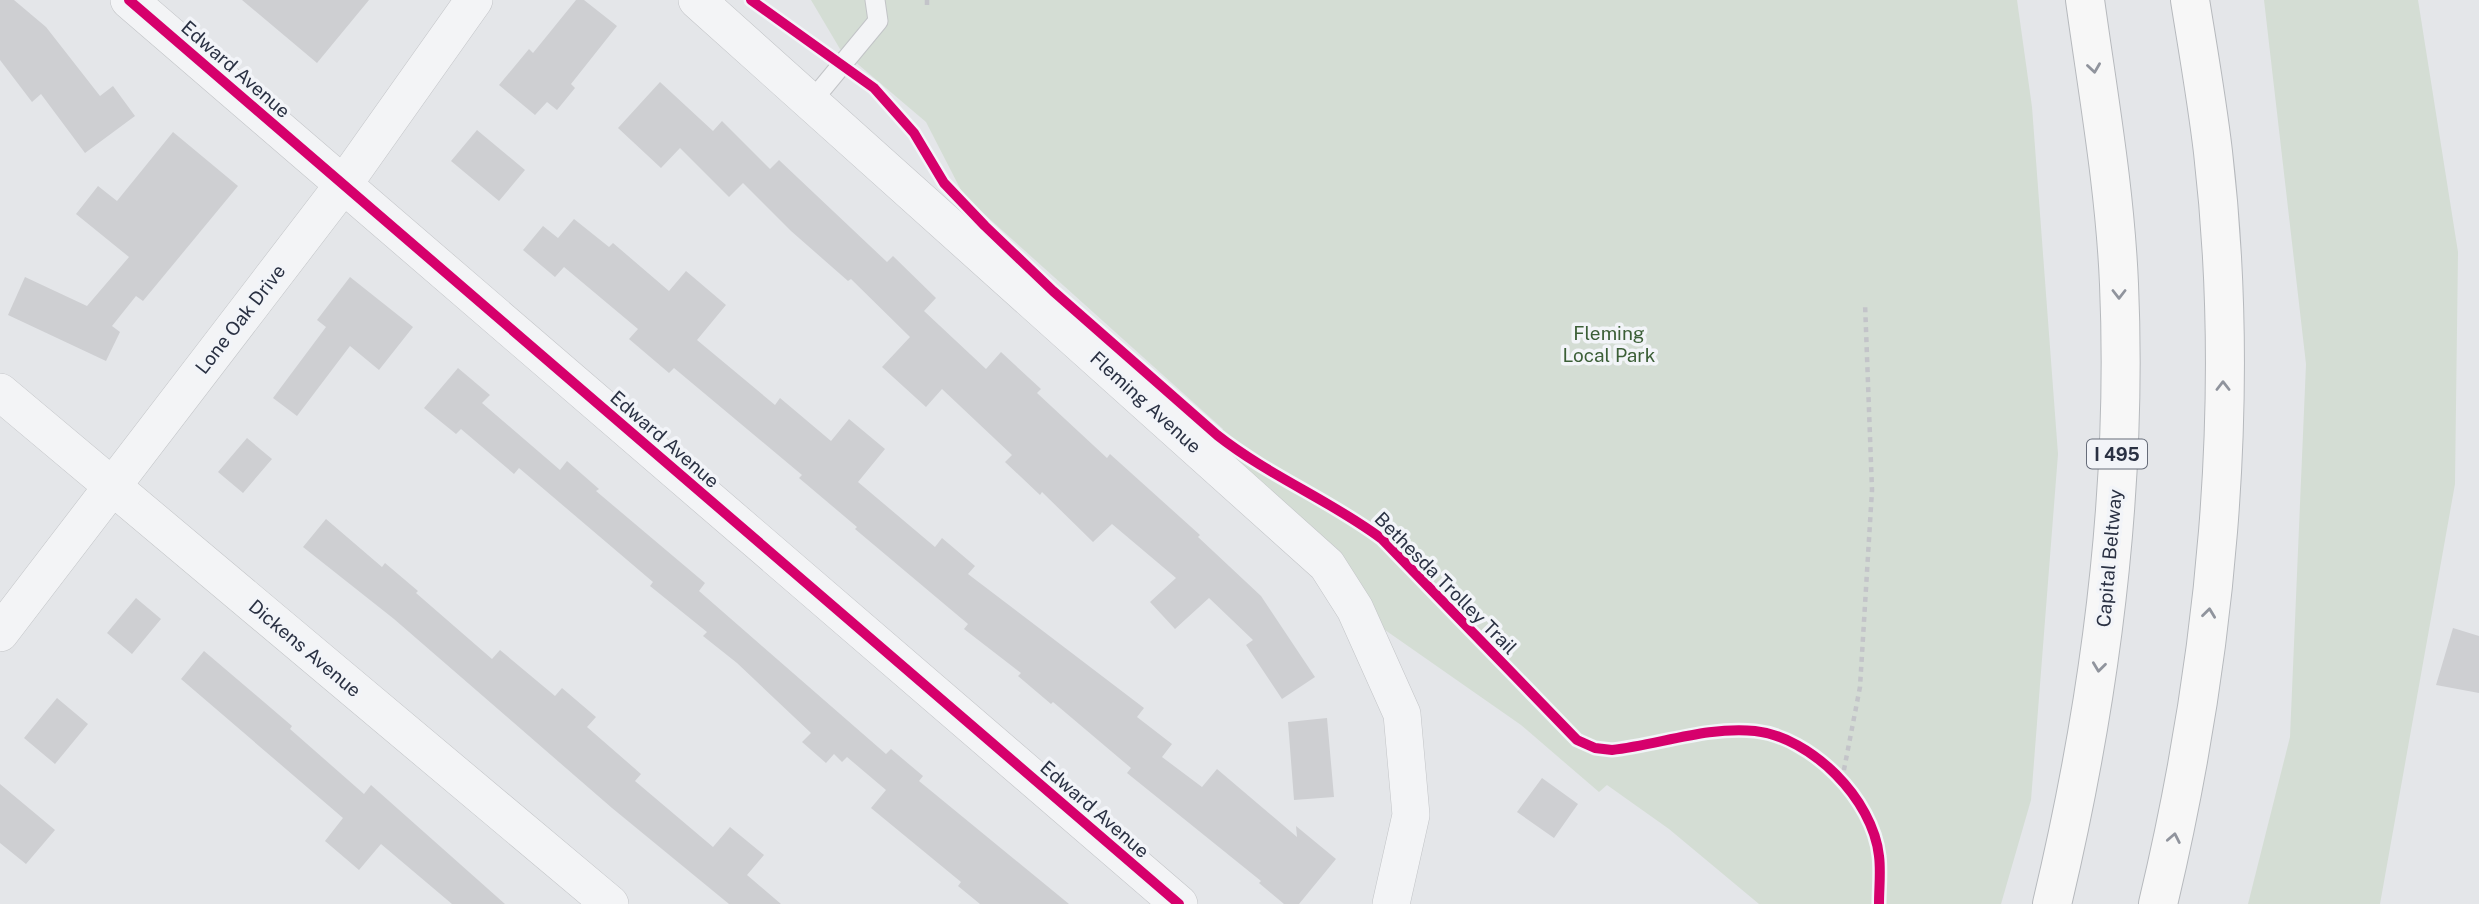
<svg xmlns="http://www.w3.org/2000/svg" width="2479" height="904" font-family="'Public Sans',sans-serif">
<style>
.green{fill:#d4ddd4}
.building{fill:#cecfd2}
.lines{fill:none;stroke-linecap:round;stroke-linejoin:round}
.service-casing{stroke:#c2c4c7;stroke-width:21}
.minor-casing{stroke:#c2c4c7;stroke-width:38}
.motorway-casing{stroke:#b6b9bd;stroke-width:40}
.path{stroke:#c3c4c9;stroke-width:4.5;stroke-dasharray:5 5;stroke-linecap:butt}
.service{stroke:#f3f4f6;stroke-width:19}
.minor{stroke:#f3f4f6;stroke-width:37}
.motorway{stroke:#f7f7f7;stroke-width:38}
.cycleway-casing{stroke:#f2f4f8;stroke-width:15}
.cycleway{stroke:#d6006c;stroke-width:10}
.oneway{stroke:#90949d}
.labels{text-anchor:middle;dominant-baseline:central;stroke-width:7;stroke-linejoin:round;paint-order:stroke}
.shield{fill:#f2f4f8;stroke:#666c79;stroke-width:2}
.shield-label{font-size:18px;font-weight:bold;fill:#2a3143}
.street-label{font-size:19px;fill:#2a3143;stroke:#f2f4f8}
.park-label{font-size:19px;fill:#3c5f37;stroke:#f2f4f8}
</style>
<rect width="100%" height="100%" fill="#e4e6e9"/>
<path class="green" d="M 811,0 L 2017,0 L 2032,107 L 2058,454 L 2031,800 L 2001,904 L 1759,904 L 1669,829 L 1607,785 L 1599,792 L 1521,725 L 1355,609 L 1358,580 L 1208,445 L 1223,429 L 964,196 L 926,122 L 840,49 Z
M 2264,0 L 2418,0 L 2458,252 L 2455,484 L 2380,904 L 2248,904 L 2290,737 L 2306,364 Z"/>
<path class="building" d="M 0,0 L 14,0 L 46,27 L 100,96 L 113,86 L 135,116 L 85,153 L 41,94 L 32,102 L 0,60 Z
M 242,0 L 369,0 L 317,63 Z
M 576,0 L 584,0 L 617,26 L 571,84 L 575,88 L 557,110 L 547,102 L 535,115 L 499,85 L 529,49 L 533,53 Z
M 660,82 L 713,131 L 722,121 L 770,169 L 779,160 L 887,262 L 893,256 L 936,298 L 924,311 L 986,369 L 1001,352 L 1041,389 L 1037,393 L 1107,458 L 1110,454 L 1200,535 L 1198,537 L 1261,596 L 1315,677 L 1282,699 L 1246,645 L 1253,640 L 1209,598 L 1175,629 L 1150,602 L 1176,578 L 1112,524 L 1093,542 L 1042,492 L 1040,495 L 1005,462 L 1012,455 L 942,389 L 926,407 L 882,367 L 910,337 L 851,279 L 848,281 L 791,231 L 743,183 L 729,197 L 680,148 L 661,168 L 618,128 Z
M 477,130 L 525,170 L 499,201 L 451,161 Z
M 173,132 L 238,186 L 143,301 L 136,296 L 112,326 L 120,332 L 106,361 L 8,315 L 25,277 L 87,306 L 129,257 L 76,214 L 98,186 L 117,201 Z
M 574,219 L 609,247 L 613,243 L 669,291 L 686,271 L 726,305 L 697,340 L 775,405 L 780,398 L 831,441 L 849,419 L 885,449 L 858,482 L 935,547 L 942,538 L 975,566 L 968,574 L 1144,708 L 1137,717 L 1172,744 L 1162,757 L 1202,787 L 1217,769 L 1297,837 L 1296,826 L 1336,859 L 1299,904 L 1284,904 L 1259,883 L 1261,881 L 1127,773 L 1131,768 L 1053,702 L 1051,704 L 1018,676 L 1021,673 L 964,629 L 968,624 L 855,529 L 857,527 L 799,478 L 802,475 L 674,368 L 669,373 L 629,339 L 638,329 L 564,267 L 555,277 L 523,250 L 543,226 L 558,238 Z
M 350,277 L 413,327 L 379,370 L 350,346 L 297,416 L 273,398 L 326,327 L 317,320 Z
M 458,368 L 490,395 L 482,403 L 560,470 L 567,461 L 599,489 L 596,491 L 705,583 L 699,591 L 886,754 L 891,749 L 923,776 L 919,781 L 1069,904 L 980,904 L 958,886 L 961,882 L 871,808 L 886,790 L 847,757 L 842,762 L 834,754 L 826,763 L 802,742 L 811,733 L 737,663 L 703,636 L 707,632 L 650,586 L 653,582 L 519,468 L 514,474 L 461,429 L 456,434 L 424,408 Z
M 247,438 L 272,459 L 243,493 L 218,472 Z
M 326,519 L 382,567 L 385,563 L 418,591 L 416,593 L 492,659 L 500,650 L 555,696 L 562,688 L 596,717 L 587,727 L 641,774 L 635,781 L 713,847 L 730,827 L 764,855 L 747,875 L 781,904 L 729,904 L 612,808 L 394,619 L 303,547 Z
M 136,598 L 161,619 L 132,654 L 107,633 Z
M 2453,628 L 2479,636 L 2479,693 L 2436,685 Z
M 204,651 L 292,726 L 290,729 L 364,794 L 371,785 L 505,904 L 452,904 L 381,844 L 359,870 L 325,841 L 343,818 L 181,679 Z
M 57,698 L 88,724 L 55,764 L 24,738 Z
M 1327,718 L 1334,797 L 1294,800 L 1288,722 Z
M 1542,778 L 1578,804 L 1554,838 L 1517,812 Z
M 0,784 L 55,830 L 26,864 L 0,843 Z"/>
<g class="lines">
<defs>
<path id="service" d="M 811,102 L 878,21 L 875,0"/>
<path id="minor" d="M 129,0 L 1179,904
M 697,0 L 1327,565 L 1355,609 L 1402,714 L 1411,815 L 1391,904
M 0,392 L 610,904
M 0,633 L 343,185 L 474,0"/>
<path id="motorway" d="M 2052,904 C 2100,702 2128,492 2119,284 C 2115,189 2098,94 2085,0
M 2158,904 C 2216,660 2242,402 2213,152 C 2207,101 2198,50 2190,0"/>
</defs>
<use href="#service" class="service-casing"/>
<use href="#minor" class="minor-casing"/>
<use href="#motorway" class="motorway-casing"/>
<path class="path" d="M 927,0 L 927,10
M 1842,780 L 1860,687 L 1872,490 L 1865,303"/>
<use href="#service" class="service"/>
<use href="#minor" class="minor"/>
<use href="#motorway" class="motorway"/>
<defs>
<path id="cycleway" d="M 129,0 L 1179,904
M 751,0 L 874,88 L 914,133 L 944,183 L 985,226 L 1053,291 L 1217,435 C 1269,476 1330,500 1382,539 L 1577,740 L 1595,748 L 1612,750 C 1658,745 1708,726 1755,731 C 1811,737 1873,799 1879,856 C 1881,871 1879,888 1879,904"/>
</defs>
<use href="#cycleway" class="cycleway-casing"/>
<use href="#cycleway" class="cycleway"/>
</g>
<defs><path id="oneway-chevron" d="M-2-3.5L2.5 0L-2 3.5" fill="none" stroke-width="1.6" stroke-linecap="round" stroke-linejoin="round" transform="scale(1.75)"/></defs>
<g class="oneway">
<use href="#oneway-chevron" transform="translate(2094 68) rotate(82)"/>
<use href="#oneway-chevron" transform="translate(2119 294) rotate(90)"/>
<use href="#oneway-chevron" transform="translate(2223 386) rotate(-90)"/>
<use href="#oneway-chevron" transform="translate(2209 613) rotate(-83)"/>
<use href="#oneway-chevron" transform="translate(2099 667) rotate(97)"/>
<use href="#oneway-chevron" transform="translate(2174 838) rotate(-79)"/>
</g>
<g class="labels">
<rect class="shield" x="2087" y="439.5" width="60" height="29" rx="5"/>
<g class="shield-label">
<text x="2117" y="454">I 495</text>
</g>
<g class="street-label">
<text transform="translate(236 69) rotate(41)">Edward Avenue</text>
<text transform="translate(240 319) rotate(-52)">Lone Oak Drive</text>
<text transform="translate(1146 402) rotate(42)">Fleming Avenue</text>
<text transform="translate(665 439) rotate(41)">Edward Avenue</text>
<text transform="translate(2109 558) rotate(-85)">Capital Beltway</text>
<text transform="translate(1446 583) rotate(45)">Bethesda Trolley Trail</text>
<text transform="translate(305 648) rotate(40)">Dickens Avenue</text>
<text transform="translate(1095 809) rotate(41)">Edward Avenue</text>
</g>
<g class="park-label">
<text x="1609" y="333">Fleming<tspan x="1609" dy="22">Local Park</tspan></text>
</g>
</g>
</svg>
